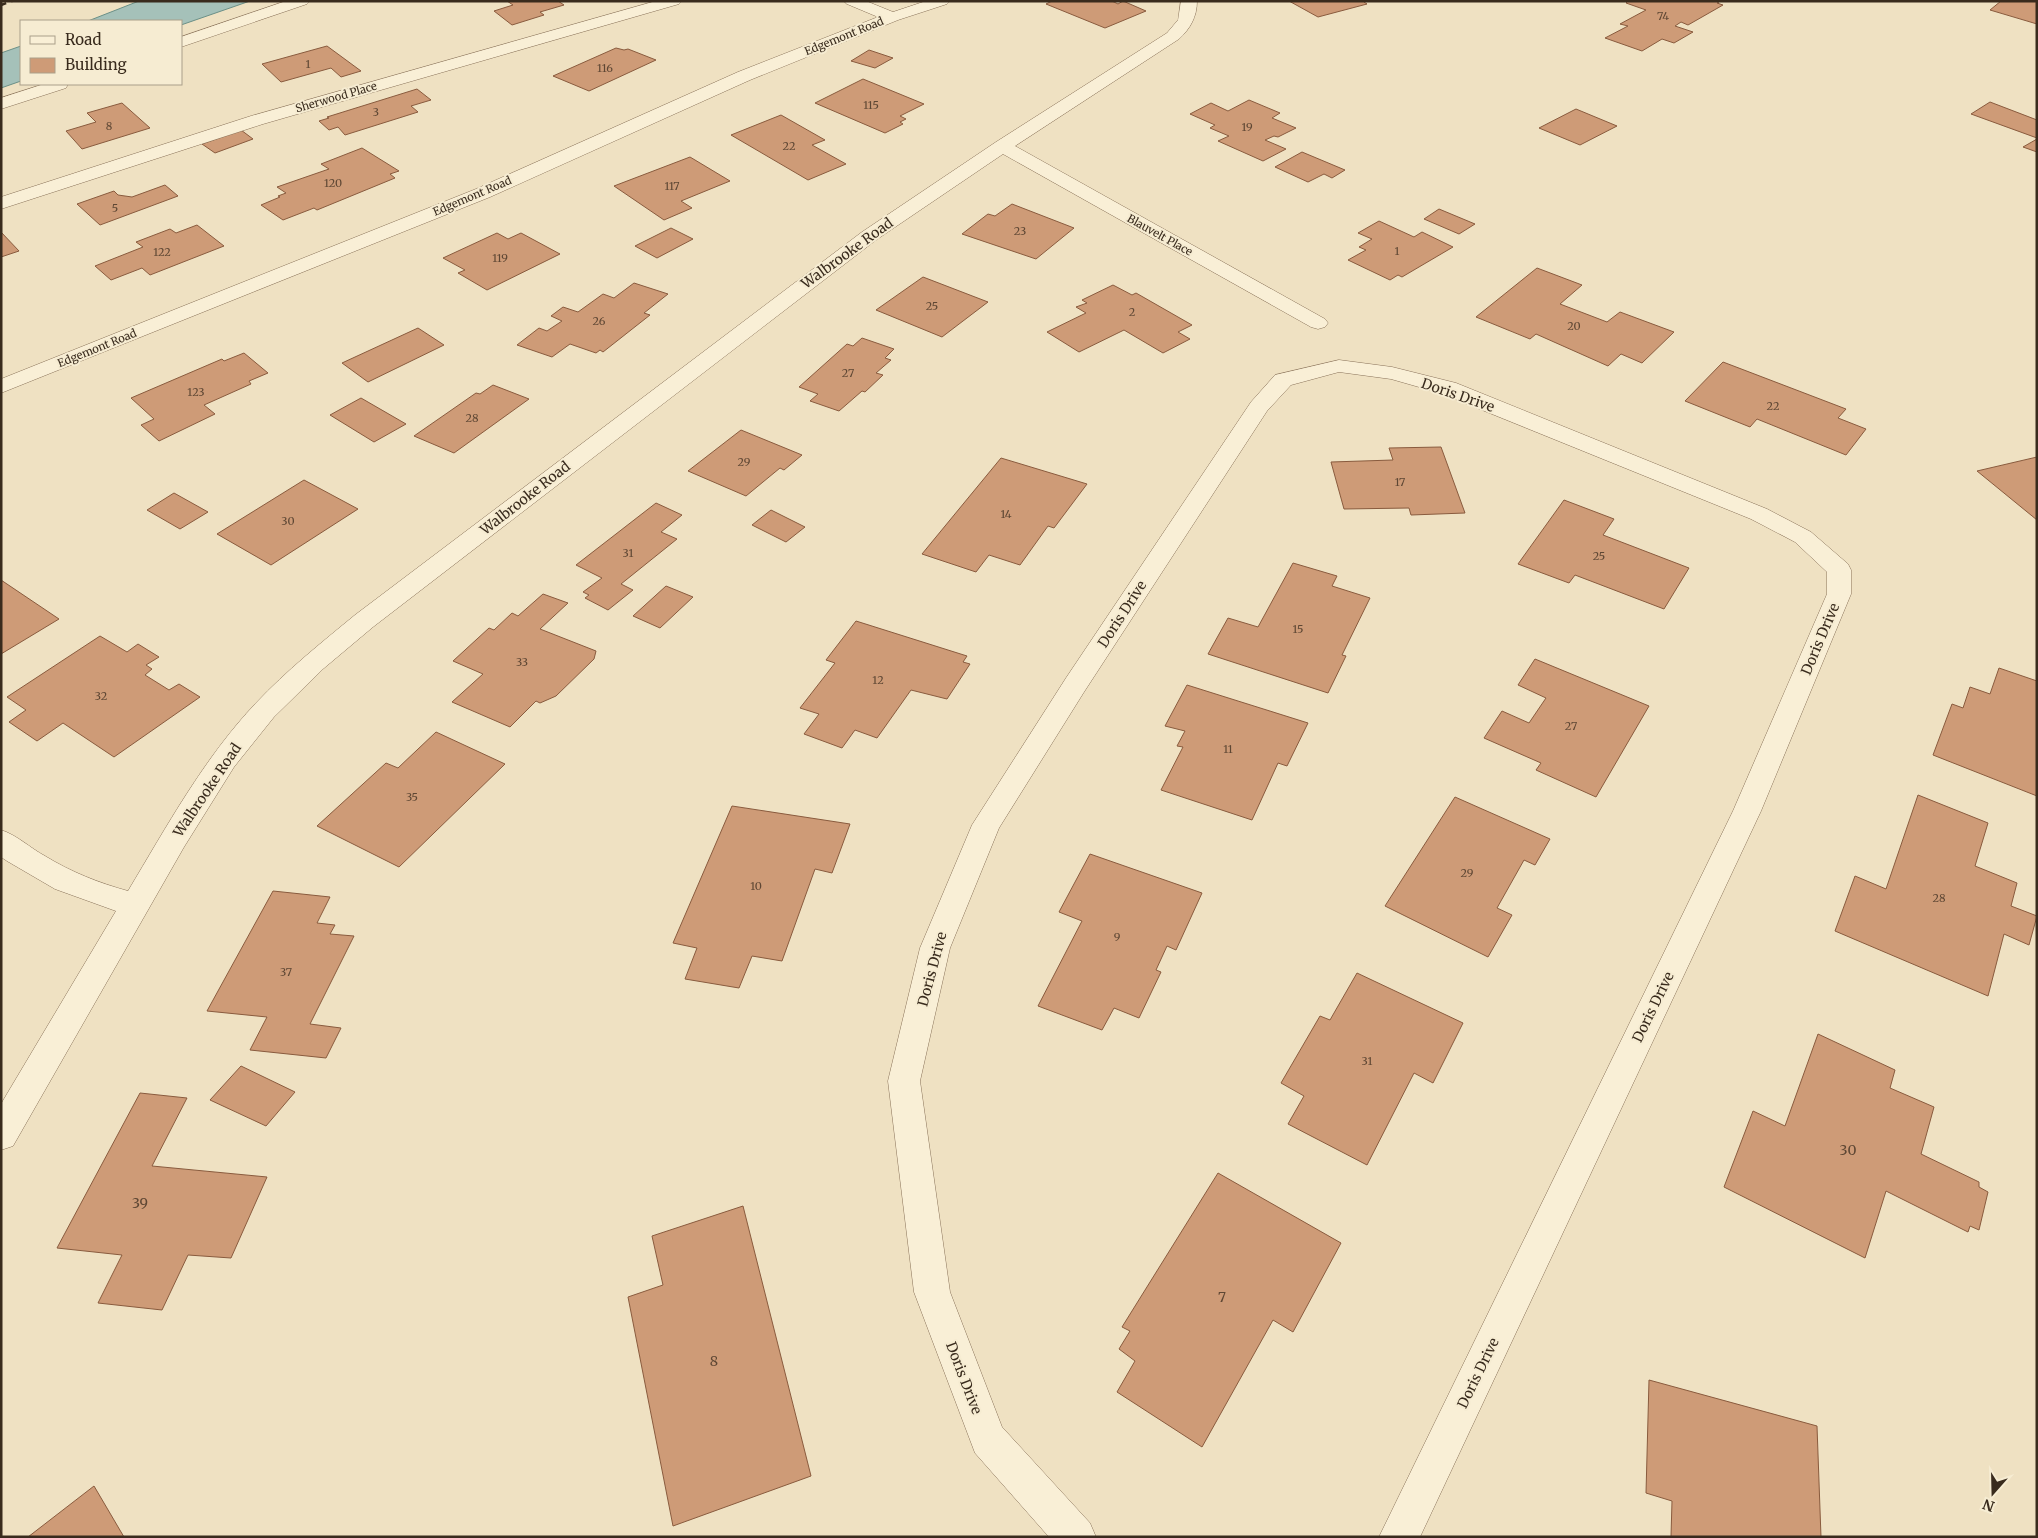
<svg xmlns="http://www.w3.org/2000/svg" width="2038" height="1538" font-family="Merriweather,serif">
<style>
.water{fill:#a5c1b9;stroke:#6b9087}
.building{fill:#ce9b77;stroke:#895b3e}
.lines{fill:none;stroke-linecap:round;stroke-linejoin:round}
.minor-casing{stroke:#897259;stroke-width:1}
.minor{fill:#f9efd6;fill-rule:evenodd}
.rail{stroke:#392b1d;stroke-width:2.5;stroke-dasharray:5.5 5.5;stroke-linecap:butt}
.labels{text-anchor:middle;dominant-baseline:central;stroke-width:4;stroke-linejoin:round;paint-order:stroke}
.number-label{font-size:11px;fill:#5e4734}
.far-street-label{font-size:11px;fill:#392b1d;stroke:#f6ecd2}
.street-label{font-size:14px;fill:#392b1d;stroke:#f6ecd2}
.near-number-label{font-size:14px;fill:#5e4734}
</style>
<rect width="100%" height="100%" fill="#efe1c2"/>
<path class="water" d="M 139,1 L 250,1 L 181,25 L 181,21 L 88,21 Z
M 21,46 L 21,81 L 1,88 L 1,53 Z"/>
<path class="building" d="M 507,1 L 558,1 L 564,5 L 540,12 L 544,15 L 512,25 L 494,11 L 513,5 Z
M 1052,1 L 1112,1 L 1118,4 L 1123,1 L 1146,11 L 1105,28 L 1046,4 Z
M 1289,1 L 1367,1 L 1364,2 L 1367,4 L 1318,17 Z
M 1628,1 L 1717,1 L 1719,2 L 1717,3 L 1723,5 L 1688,25 L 1681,22 L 1675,26 L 1693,32 L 1674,43 L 1662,39 L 1642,51 L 1605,38 L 1628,26 L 1620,24 L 1646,10 L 1626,3 Z
M 2001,1 L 2037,1 L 2037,24 L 1990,10 Z
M 327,46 L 361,71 L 341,77 L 331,68 L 281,82 L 262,64 Z
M 616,48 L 624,50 L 628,49 L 656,60 L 589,91 L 553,76 Z
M 869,50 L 893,58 L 875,68 L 851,61 Z
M 863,79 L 924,104 L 900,116 L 906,119 L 900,122 L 903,124 L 885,133 L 815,103 Z
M 417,89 L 431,100 L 411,106 L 418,112 L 345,135 L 338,127 L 329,130 L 319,121 L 329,118 L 327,117 Z
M 1249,100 L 1280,113 L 1272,118 L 1296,128 L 1278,137 L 1274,136 L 1265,140 L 1286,149 L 1263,161 L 1218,141 L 1229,136 L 1210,128 L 1215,125 L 1190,114 L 1211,103 L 1228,111 Z
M 1990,102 L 2037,120 L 2037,138 L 1971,114 Z
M 122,103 L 150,128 L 82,149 L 66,131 L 96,122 L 87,113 Z
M 1576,109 L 1617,126 L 1580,145 L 1539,128 Z
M 781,115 L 825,140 L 812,145 L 846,164 L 808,180 L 731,135 Z
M 241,130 L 253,139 L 215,153 L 202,144 Z
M 2037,139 L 2037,152 L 2023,147 Z
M 362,148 L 399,171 L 390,174 L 395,178 L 317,210 L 314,208 L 283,220 L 261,205 L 280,197 L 278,196 L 286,193 L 277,187 L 329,169 L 321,164 Z
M 1302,152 L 1345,170 L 1332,178 L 1324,174 L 1308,182 L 1275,167 Z
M 690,157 L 730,181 L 681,201 L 692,208 L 664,220 L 614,186 Z
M 165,185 L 178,196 L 100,225 L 77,204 L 114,191 L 118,195 L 132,197 Z
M 1012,204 L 1074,228 L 1036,259 L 962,234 L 988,214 L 995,216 Z
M 1439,209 L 1475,224 L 1459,234 L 1424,219 Z
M 1379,221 L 1414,237 L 1422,232 L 1453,247 L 1402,277 L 1398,275 L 1390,280 L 1348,260 L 1366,250 L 1359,247 L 1372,239 L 1358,233 Z
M 197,225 L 224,246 L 150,275 L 142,268 L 111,280 L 95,266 L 143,247 L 136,242 L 170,229 L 176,233 Z
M 671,228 L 693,239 L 657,258 L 635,246 Z
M 1,232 L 19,251 L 1,257 Z
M 497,233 L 508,239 L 521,233 L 560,254 L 487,290 L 458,273 L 465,270 L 443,258 Z
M 1537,268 L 1582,285 L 1560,304 L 1607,322 L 1620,312 L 1674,332 L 1642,363 L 1621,354 L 1608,366 L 1536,334 L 1530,339 L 1476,317 Z
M 923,277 L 988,302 L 942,337 L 876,310 Z
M 634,283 L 668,294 L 644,313 L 650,315 L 603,352 L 600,350 L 596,353 L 570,344 L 552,357 L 517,345 L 539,328 L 547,331 L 562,321 L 551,316 L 563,307 L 578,312 L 603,294 L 614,298 Z
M 1113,285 L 1132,295 L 1136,293 L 1192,325 L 1178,332 L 1190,339 L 1163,353 L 1124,330 L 1079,352 L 1047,332 L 1086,313 L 1076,307 L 1087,303 L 1082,300 Z
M 418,328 L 444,345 L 368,382 L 342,363 Z
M 862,338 L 894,349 L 885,358 L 891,360 L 876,373 L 883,375 L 865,392 L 862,391 L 839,411 L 810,401 L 818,394 L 799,387 L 847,344 L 853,346 Z
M 244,353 L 268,373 L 249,381 L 251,384 L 204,405 L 215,414 L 159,441 L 141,425 L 154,419 L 131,398 L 222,359 L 224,361 Z
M 1723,362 L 1846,409 L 1838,418 L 1866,429 L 1846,455 L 1757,419 L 1750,427 L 1685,401 Z
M 493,385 L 529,399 L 454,453 L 414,436 L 476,393 L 480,394 Z
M 361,398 L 406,424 L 374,442 L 330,415 Z
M 741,430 L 802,455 L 784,470 L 780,468 L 746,496 L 688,471 Z
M 1441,447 L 1465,513 L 1411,515 L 1409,508 L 1344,509 L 1331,462 L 1393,460 L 1389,448 Z
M 2037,457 L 2037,520 L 1977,471 Z
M 1001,458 L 1087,484 L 1054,528 L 1048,526 L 1020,565 L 989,555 L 976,572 L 922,554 Z
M 304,480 L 358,509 L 271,565 L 217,534 Z
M 174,493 L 208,512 L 180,529 L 147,510 Z
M 1564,500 L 1614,519 L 1603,535 L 1689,568 L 1664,609 L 1575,575 L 1569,583 L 1518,564 Z
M 656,503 L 682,515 L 661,532 L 677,539 L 621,584 L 633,590 L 608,610 L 585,598 L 589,595 L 583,592 L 602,578 L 576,565 Z
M 771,510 L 805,527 L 786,542 L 752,525 Z
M 1293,563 L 1337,576 L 1332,586 L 1370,598 L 1342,655 L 1346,656 L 1328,693 L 1208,654 L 1228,618 L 1258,627 Z
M 1,580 L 59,619 L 1,654 Z
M 666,586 L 693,597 L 660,628 L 633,616 Z
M 543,594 L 568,603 L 540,629 L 596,651 L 594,659 L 556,696 L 540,703 L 536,701 L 510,727 L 452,702 L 483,674 L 453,661 L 489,628 L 494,630 L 512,613 L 518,616 Z
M 856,621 L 967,656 L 963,662 L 970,664 L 947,699 L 911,690 L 877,738 L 855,730 L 842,748 L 804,734 L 819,714 L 800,708 L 835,663 L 826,660 Z
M 100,636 L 127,652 L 138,644 L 159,657 L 146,665 L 152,669 L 145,675 L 169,690 L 179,684 L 200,697 L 114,757 L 63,723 L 37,741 L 9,722 L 26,710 L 7,697 Z
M 1535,659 L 1649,706 L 1596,797 L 1536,770 L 1541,763 L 1484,738 L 1502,711 L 1529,723 L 1546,698 L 1518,685 Z
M 1999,668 L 2037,681 L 2037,796 L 1933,755 L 1952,704 L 1963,708 L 1970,687 L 1990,694 Z
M 1187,685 L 1308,723 L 1287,766 L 1278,763 L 1252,820 L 1161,790 L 1183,747 L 1177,746 L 1185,731 L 1165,726 Z
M 436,732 L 505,764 L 399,867 L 317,826 L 386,763 L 398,768 Z
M 1918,795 L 1988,823 L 1975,866 L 2017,883 L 2011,906 L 2037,916 L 2029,945 L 2004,934 L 1988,996 L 1835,931 L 1855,876 L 1886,889 Z
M 1455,797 L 1550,839 L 1535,865 L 1524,860 L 1497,908 L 1512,915 L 1488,957 L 1385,906 Z
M 732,806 L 850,824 L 832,873 L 815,869 L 782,961 L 752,956 L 739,988 L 685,979 L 697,948 L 673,943 Z
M 1090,854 L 1202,893 L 1176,950 L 1167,946 L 1156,970 L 1161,972 L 1139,1018 L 1114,1008 L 1102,1030 L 1038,1006 L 1082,921 L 1059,912 Z
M 273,891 L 330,897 L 317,923 L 335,925 L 330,934 L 354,936 L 310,1024 L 341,1028 L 326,1058 L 250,1050 L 267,1017 L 207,1011 Z
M 1357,973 L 1463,1023 L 1433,1083 L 1414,1073 L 1367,1165 L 1288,1124 L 1304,1096 L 1281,1083 L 1320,1016 L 1330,1020 Z
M 1818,1034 L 1895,1070 L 1890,1088 L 1934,1107 L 1921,1154 L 1979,1182 L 1979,1187 L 1988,1192 L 1979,1230 L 1970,1226 L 1968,1232 L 1886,1191 L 1865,1258 L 1724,1187 L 1753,1111 L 1785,1126 Z
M 241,1066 L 295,1092 L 266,1126 L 210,1100 Z
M 140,1093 L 187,1098 L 152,1166 L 267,1177 L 231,1258 L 188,1255 L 162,1310 L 98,1303 L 122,1255 L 57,1248 Z
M 1218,1173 L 1341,1243 L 1293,1332 L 1273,1320 L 1202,1447 L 1117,1392 L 1135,1361 L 1119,1349 L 1130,1331 L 1122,1327 Z
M 743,1206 L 811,1476 L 673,1526 L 628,1297 L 663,1285 L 652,1236 Z
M 1649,1380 L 1817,1426 L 1821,1537 L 1671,1537 L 1672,1501 L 1646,1493 Z
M 94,1486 L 124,1537 L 28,1537 Z"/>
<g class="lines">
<defs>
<path id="minor" d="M 286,1 L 310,1 L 307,4 L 181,47 L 181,37 Z
M 656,1 L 682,1 L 679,4 L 263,124 L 1,209 L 1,197 L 251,116 Z
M 844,1 L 866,1 L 893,12 L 926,1 L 950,1 L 947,4 L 898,20 L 750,80 L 490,197 L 1,393 L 1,379 L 476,189 L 738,72 L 878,17 L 847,4 Z
M 1181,1 L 1197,1 C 1197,17 1190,29 1179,39 L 1015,146 L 1325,319 L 1328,323 L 1325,327 L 1318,329 L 1311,327 L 1003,154 L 876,240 L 373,627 L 323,669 L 274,717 L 234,767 L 184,847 L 13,1146 L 1,1150 L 1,1104 L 116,911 L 55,889 L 7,861 L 1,857 L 1,830 C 17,835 30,848 45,856 C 71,872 99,883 128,891 C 167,826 204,758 256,703 C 286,671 321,643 355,615 L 862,232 L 996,142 L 1167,33 L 1178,20 Z
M 44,84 L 68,84 L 66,88 L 1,109 L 1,98 Z
M 1339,360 L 1392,367 L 1456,383 L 1767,509 L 1811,532 L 1848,564 L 1851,570 L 1851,594 L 1761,811 L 1420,1537 L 1379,1537 L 1733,811 L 1827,594 L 1827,572 L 1795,542 L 1751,519 L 1440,393 L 1391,379 L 1339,372 L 1291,385 L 1267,411 L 1084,692 L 999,828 L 950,948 L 920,1081 L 950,1292 L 1002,1427 L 1090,1523 L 1096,1537 L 1049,1537 L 975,1453 L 914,1292 L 888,1081 L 920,948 L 972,825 L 1066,678 L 1251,402 L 1275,375 Z"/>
</defs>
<use href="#minor" class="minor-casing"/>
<use href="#minor" class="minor"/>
<path class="rail" d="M 1,5 L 12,1"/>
</g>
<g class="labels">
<g class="number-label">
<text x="1663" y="16">74</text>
<text x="308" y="64">1</text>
<text x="605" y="68">116</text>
<text x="871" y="105">115</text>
<text x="376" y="112">3</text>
<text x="109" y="126">8</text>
<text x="1247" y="127">19</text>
<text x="789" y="146">22</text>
<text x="333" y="183">120</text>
<text x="672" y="186">117</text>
<text x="115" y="208">5</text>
<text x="1020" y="231">23</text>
<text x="1397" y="251">1</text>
<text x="162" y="252">122</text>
<text x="500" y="258">119</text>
<text x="932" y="306">25</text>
<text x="1132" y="312">2</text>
<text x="599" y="321">26</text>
<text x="1574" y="326">20</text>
<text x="848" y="373">27</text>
<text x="196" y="392">123</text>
<text x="1773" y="406">22</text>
<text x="472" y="418">28</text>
<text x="744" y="462">29</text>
<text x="1400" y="482">17</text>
<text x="1006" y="514">14</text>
<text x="288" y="521">30</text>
<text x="628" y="553">31</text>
<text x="1599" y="556">25</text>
<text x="1298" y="629">15</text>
<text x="522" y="662">33</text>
<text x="878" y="680">12</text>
<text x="101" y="696">32</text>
<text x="1571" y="726">27</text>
<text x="1228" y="749">11</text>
<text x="412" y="797">35</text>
<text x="1467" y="873">29</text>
<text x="756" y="886">10</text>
<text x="1939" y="898">28</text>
<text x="1117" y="937">9</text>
<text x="286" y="972">37</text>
<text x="1367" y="1061">31</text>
</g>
<g class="far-street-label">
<text transform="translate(844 36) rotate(-22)">Edgemont Road</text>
<text transform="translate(336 97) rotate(-16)">Sherwood Place</text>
<text transform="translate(472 196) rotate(-23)">Edgemont Road</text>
<text transform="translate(1160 235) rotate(29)">Blauvelt Place</text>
<text transform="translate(97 348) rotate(-22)">Edgemont Road</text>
</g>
<g class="street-label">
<text transform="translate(847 253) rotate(-36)">Walbrooke Road</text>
<text transform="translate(1458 395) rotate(19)">Doris Drive</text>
<text transform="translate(525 498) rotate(-38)">Walbrooke Road</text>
<text transform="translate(1122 614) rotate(-57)">Doris Drive</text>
<text transform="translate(1820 639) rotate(-67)">Doris Drive</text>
<text transform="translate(207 790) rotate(-56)">Walbrooke Road</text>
<text transform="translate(932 969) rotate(-75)">Doris Drive</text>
<text transform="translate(1653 1007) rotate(-64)">Doris Drive</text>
<text transform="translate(1478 1373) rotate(-64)">Doris Drive</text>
<text transform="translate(964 1378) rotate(69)">Doris Drive</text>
</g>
<g class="near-number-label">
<text x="1848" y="1150">30</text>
<text x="140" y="1203">39</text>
<text x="1222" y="1297">7</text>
<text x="714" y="1361">8</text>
</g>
</g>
<rect width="2038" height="1538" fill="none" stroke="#392b1d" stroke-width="5"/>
<rect x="20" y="20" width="162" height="65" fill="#f6ecd2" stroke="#aa9f8a"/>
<rect x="30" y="36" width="25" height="8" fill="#f9efd6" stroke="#aa9f8a"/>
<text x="65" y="45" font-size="15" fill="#392b1d">Road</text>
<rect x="30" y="58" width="25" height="15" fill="#ce9b77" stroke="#aa9f8a"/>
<text x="65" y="70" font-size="15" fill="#392b1d">Building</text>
<g transform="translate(1993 1493) rotate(200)" stroke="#f6ecd2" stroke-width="4" paint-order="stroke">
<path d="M0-4L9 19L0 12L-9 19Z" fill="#392b1d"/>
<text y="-8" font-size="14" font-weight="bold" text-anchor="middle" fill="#392b1d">N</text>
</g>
</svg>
